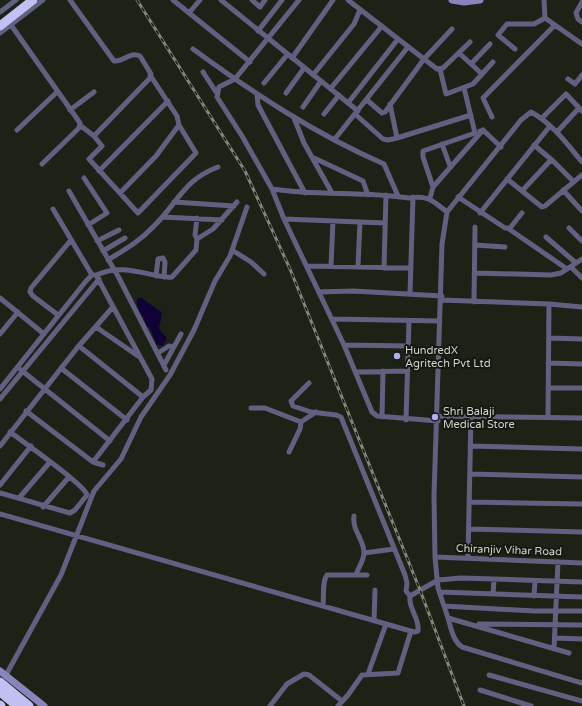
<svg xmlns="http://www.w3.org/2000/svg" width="582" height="706" font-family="'Varela Round',sans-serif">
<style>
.water{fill:#110235}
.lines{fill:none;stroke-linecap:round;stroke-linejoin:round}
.street{stroke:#626081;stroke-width:5}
.secondary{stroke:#8985ba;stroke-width:7}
.highway{stroke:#c2c0f2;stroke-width:9}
.rail-casing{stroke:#82867d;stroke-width:3}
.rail{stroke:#14180e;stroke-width:1.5;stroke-dasharray:4.5;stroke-linecap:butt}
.poi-dot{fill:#b3adf9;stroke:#14180e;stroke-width:1.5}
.labels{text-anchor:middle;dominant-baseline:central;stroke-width:4;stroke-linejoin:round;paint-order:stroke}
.poi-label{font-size:11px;fill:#d1d4cd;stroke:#14180e;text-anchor:start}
.street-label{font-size:11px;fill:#d1d4cd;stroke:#14180e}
</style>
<rect width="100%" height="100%" fill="#1d2217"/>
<path class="water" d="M 138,298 L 142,298 L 162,313 L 159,329 L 167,338 L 163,346 L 156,344 L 150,328 L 146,326 C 145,315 133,308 138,298 Z"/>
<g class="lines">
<path class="street" d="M 70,0 L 114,61 C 124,62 130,51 140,56 L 151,74 L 150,78 L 94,136 L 81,126
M 173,0 L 250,62
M 221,0 L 358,111
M 252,0 L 260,7 L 265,0
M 299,0 L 235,79 L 219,87 L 217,97 L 242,136 L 272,189 L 284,219 L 344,345 L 372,412 L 377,416 L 438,421
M 348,0 L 424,59 L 385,112 L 382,113 L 367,100
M 544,0 L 545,18 L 582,44
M 582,2 L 576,13 L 578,19 L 582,22
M 0,12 L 16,0
M 189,13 L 200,0
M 11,25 L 80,123 L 79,128 L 42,164
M 452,29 L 424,59 L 437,69 L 443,68 L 470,42
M 258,31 L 282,0
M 0,33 L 43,0
M 193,49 C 253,93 315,134 384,164 L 398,196
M 515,49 L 498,35 L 507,24 L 534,24 L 545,18
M 459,53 L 482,74
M 292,58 L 333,0
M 471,64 L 490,44
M 440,69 L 446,94 L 473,84 L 493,62
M 203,72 L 216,92
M 313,75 L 354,24 L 360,10
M 568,79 L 575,84 L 582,75
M 264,83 L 287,55
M 331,88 L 382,26
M 286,93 L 304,68
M 257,94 L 258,105 L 305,193
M 348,103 L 398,39
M 390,104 L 397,138 L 471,115
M 303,107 L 321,81
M 70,110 L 94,92
M 324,114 L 339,95
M 355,114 L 383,139 L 388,140 L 397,138
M 492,117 L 483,98 L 555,25
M 294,118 L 304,143 L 332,193
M 542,118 L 566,94 L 582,111
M 17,130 L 57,92
M 480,131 L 483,130 L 501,147
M 557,132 L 579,108
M 94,136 L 102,146 L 89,159 L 138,213 L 196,153 L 179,125
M 334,140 L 408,47
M 442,144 L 450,166
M 534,145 L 553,161
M 314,158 L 363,181 L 368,195
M 99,171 L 168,101
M 84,178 L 107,213 L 88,225
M 507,179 L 522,191 L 549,162 L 553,161 L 573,181
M 433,187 L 423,157 L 423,151 L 475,133 L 464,88
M 272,189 C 317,196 363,191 409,198 C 428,195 432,200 447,212
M 563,190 L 582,211
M 69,191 L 119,278 L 166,370
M 522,191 L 542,207 L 545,206 L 582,175
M 120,193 L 156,156 L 179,125 L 177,116 L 150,75
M 458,197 L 505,228 L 510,228 L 522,213
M 430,198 L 433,187 L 483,130
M 174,202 L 234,206
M 53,209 L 92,275
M 480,213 L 550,126
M 163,217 L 222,220
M 284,219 L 385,223
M 569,228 L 582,241
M 509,229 L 567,269
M 546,237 L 576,263
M 197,239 L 195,235 L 197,218
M 97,241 L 119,230
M 475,245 L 505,247
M 232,250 L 251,262 L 264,274
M 103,251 L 125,238
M 108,260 C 124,250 140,241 153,227 C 178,203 183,180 218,167
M 307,266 L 410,268
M 331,266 L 333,221
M 358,266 L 360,222
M 571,267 L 582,278
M 384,268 L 386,195
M 475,273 L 551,275 L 561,273 L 582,259
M 96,275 C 116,266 132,270 154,275 C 160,276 166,278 172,277 L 196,250 L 197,239 L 213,229 L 237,202
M 156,276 L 158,259 L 163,258 L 165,262 L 164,277
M 319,292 L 353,291 L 442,296
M 410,294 L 413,197
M 0,298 L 44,334
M 441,300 L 549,304 L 582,307
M 474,302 L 475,227
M 58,315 L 33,296 L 30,292 L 31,288 L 71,240
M 333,319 L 440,321
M 96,327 L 138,356
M 0,334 L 18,312
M 549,338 L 582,339
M 344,345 L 409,346
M 79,346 L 143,397
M 158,353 L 169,346 L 174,347
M 548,363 L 582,364
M 164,365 L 181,334
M 61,368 L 127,420
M 21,370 L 110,441
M 356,372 L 408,371
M 309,383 L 291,401 L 293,406 L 311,412 L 336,415 L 341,417 L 405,575 L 407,583 L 406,591 L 410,596
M 548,388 L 582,388
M 0,389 L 86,281 L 92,275 L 96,275 L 152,379 L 151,390 L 143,397 L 93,462 L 26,411
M 0,399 L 99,279
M 251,408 L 265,408 L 301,422 L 316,412
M 437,416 L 582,418
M 382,417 L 383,371
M 548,417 L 549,304
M 406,420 L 409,321
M 0,446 L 77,348 L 112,308
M 470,446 L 582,449
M 289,452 L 300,429 L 301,422
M 93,462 L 103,465
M 470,474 L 582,477
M 0,485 L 31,446
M 0,493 L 70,513 L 75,510 L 87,495 C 85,485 22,441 10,432
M 19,498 L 50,462
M 469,502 L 582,504
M 43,507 L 69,477
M 0,514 L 414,632 L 418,631 C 420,618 408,609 410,596 L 438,580 L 461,578 L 582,582
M 354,516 C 352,531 364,539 364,553 C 364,560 358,568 356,575
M 469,529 L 582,532
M 364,553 L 394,549
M 435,557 L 582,563
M 468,557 L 471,416
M 440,592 L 582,597
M 493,594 L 494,580
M 534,596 L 535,582
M 323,606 C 324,597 322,581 327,575 L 367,575
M 444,606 L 534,611 L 582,611
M 448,618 C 451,628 453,641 462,647 L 582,683
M 374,621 L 375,590
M 479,624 L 582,625
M 555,638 L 582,639
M 554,648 L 558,562
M 569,653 L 448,618 L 438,588 L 435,557 L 434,496 L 442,244 L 447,212 L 521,120 L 531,112 C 553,124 567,144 582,162
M 368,674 L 386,624
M 6,675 L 61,575 L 94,491 L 121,459 L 141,417 L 170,375 L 194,330 L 215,281 L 230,256 L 247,207
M 489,675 L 582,701
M 480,690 L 531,706
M 270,706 L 287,684 L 304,674 L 309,675 L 342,701
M 338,706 L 348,695 L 362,675 L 398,673 L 411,631"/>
<path class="secondary" d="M 452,0 L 464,2 L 480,0
M 0,671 L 44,706"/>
<path class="highway" d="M 0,26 L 33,0
M 0,682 L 29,706
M 0,692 L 17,706
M 0,705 L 1,706"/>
<defs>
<path id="rail" d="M 137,0 L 245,171 L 290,269 L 420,590 L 464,706"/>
</defs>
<use href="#rail" class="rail-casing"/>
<use href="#rail" class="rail"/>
</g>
<g class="poi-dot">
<circle cx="397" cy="356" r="4"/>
<circle cx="435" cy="417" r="4"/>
</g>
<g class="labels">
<g class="poi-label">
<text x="405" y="350">HundredX<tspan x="405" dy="13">Agritech Pvt Ltd</tspan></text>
<text x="443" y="411">Shri Balaji<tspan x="443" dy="13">Medical Store</tspan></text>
</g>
<g class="street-label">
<text transform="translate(509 550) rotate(2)">Chiranjiv Vihar Road</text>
</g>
</g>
</svg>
